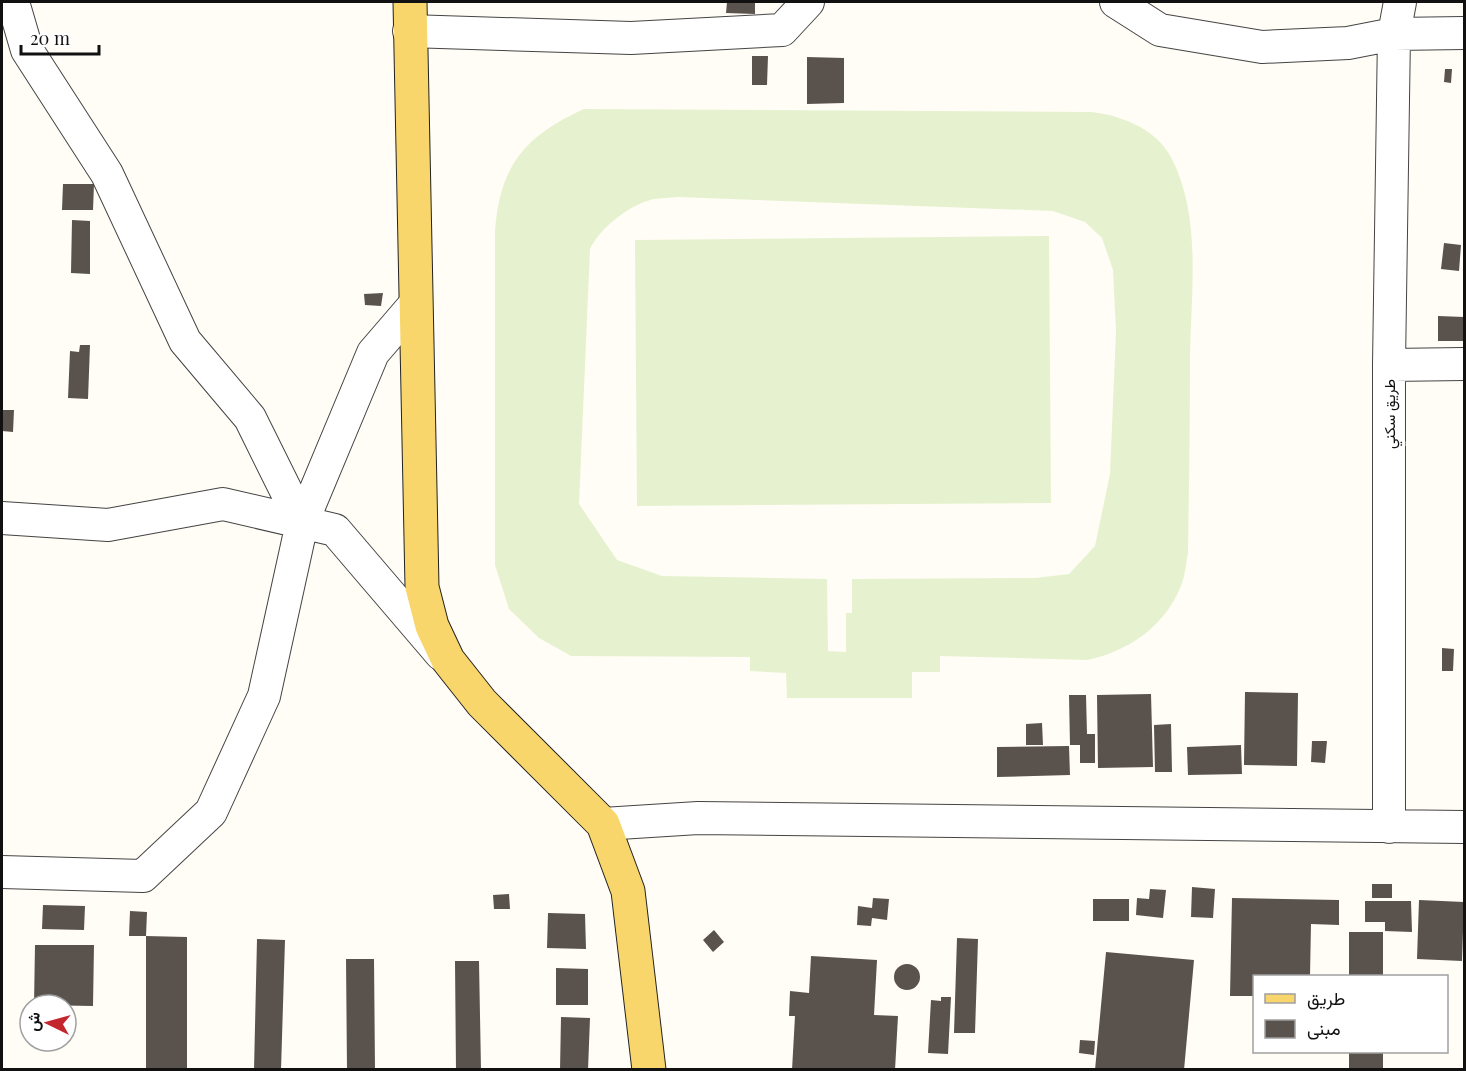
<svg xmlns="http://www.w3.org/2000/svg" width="1466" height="1071" font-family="'Playfair Display',Vazirmatn,serif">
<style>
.pitch{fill:#e6f2cf;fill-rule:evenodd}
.building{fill:#5a524d}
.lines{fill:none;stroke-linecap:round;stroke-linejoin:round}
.minor-casing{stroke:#444;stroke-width:34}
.major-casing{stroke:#222;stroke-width:35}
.minor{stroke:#fff;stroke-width:32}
.major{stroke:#f9d66b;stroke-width:33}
.labels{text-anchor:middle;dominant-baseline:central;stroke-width:6;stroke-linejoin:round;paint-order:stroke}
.street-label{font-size:15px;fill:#111;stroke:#fff}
</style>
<rect width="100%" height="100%" fill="#fffdf5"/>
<path class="pitch" d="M 584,109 L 1091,112 C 1121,115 1156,129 1171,157 C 1202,217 1191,291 1190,355 C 1190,421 1189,487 1188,552 C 1186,564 1185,578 1180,588 C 1164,627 1127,652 1087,660 L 940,656 L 940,672 L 912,672 L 912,698 L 787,698 L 786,673 L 750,671 L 750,657 L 571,656 L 539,638 L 509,609 L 495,565 L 495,231 C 500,165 525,136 584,109 ZM 678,197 L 1053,211 L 1085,222 L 1102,238 L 1113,270 L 1116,331 L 1110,474 L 1095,546 L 1069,574 L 1035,578 L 852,579 L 852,613 L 846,613 L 846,652 L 828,651 L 827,579 L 662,576 L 617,560 L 579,504 L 590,249 C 600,228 630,204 654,199 C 661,198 670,198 678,197 Z
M 1049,236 L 1051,503 L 637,506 L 635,240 Z"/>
<path class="building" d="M 727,2 L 755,2 L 755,14 L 726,13 Z
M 752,56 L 768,56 L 767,85 L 752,85 Z
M 807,57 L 844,58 L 844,103 L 807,104 Z
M 1445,69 L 1452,69 L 1451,83 L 1444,82 Z
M 63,184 L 94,184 L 93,210 L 62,210 Z
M 72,220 L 90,221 L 90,274 L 71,273 Z
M 1444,243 L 1461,245 L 1459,271 L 1441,269 Z
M 383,293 L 381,306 L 365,305 L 364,294 Z
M 1438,316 L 1464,317 L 1464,341 L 1438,341 Z
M 80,345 L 90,345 L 88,399 L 68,398 L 70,351 L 79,352 Z
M 2,410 L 14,410 L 13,432 L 2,431 Z
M 1442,648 L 1454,649 L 1453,671 L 1442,671 Z
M 1245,692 L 1298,693 L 1297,766 L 1244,765 Z
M 1151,694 L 1153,767 L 1098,768 L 1097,695 Z
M 1069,695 L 1086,695 L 1087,734 L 1095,734 L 1095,763 L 1080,763 L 1080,745 L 1070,745 Z
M 1042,723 L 1043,745 L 1026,745 L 1026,724 Z
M 1171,724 L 1172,772 L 1155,772 L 1154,725 Z
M 1312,741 L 1327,741 L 1325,763 L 1311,762 Z
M 1241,745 L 1242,774 L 1188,775 L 1187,747 Z
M 1069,746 L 1070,775 L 997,777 L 997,747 Z
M 1372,884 L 1392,884 L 1392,898 L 1372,898 Z
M 1192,887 L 1215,889 L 1213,918 L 1191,917 Z
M 1150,889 L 1166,890 L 1163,918 L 1136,915 L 1137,898 L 1149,899 Z
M 509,894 L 510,909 L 494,909 L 493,895 Z
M 873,898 L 889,899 L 887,920 L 872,918 L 871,926 L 857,925 L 858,906 L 872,908 Z
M 1232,898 L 1339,900 L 1339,925 L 1311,924 L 1310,976 L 1254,976 L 1254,996 L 1230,996 Z
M 1093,899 L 1129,899 L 1129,921 L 1093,921 Z
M 1419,900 L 1464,902 L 1462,961 L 1417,959 Z
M 1365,901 L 1411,901 L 1412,932 L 1385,931 L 1385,922 L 1365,922 Z
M 43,905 L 85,906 L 84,930 L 42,929 Z
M 130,911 L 147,912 L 146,936 L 129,936 Z
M 548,913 L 585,914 L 586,949 L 547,948 Z
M 714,930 L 724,942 L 713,952 L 703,940 Z
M 1349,932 L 1383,932 L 1383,976 L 1349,976 Z
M 146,936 L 187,937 L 187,1070 L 146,1070 Z
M 957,938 L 978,939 L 975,1033 L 954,1033 Z
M 257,939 L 285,940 L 281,1070 L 254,1070 Z
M 35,945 L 94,945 L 93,1006 L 34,1005 Z
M 1106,952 L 1194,960 L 1184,1070 L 1095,1070 Z
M 811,956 L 877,960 L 874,1015 L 898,1016 L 895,1070 L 792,1070 L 795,1016 L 789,1016 L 790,991 L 809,993 Z
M 346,959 L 374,959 L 375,1070 L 347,1070 Z
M 455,961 L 479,961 L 481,1070 L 456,1070 Z
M894 977a13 13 0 1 1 26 0a13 13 0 1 1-26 0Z
M 556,968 L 588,969 L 588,1005 L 556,1005 Z
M 941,997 L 951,997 L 948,1054 L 928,1053 L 931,1000 L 941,1001 Z
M 561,1017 L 590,1018 L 588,1070 L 560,1070 Z
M 1080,1040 L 1095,1041 L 1094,1055 L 1079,1053 Z
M 1349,1052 L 1383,1052 L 1383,1070 L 1349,1070 Z"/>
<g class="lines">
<defs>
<path id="minor" d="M 13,2 L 27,50 L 107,174 L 185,341 L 250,418 L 302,523
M 1116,2 L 1160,30 L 1262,47 L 1348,43 L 1394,34 L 1464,33
M 409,31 L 631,38 L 782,30 L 808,2
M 1389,365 L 1464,364
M 2,518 L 108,525 L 223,504 L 335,530 L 441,654
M 603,824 L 698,818 L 1464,827
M 1389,827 L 1389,365 L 1394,34 L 1400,2
M 2,872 L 143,876 L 211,812 L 264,696 L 302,523 L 373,353 L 416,303"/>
<path id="major" d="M 410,2 L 422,587 L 432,626 L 448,660 L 482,703 L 603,824 L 628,891 L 649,1070"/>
</defs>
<use href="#minor" class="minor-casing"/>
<use href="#major" class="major-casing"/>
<use href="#minor" class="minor"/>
<use href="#major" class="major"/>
</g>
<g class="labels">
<g class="street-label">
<text transform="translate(1389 414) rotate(-90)">طريق سكني</text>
</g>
</g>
<rect width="1466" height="1071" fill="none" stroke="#111111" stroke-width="6"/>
<rect x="1253" y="975" width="195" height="78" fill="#ffffff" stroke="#a0a0a0" stroke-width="1.5"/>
<rect x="1265" y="994" width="30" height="9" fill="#f9d66b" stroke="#a0a0a0" stroke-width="1.5"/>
<text x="1307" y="1005" font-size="18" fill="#111111">طريق</text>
<rect x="1265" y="1020" width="30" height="18" fill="#5a524d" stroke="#a0a0a0" stroke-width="1.5"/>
<text x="1307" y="1035" font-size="18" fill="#111111">مبنى</text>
<g transform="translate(48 1023) rotate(275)"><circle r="28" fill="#ffffff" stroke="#a0a0a0" stroke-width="1.5"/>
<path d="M0-4.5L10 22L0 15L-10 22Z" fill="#c4262e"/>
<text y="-9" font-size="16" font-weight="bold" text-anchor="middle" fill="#111111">ش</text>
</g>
<path d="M21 45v9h78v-9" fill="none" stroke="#111111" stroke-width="3"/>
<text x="30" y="45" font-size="18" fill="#111111" stroke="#ffffff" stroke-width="4.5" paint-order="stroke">20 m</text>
</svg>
